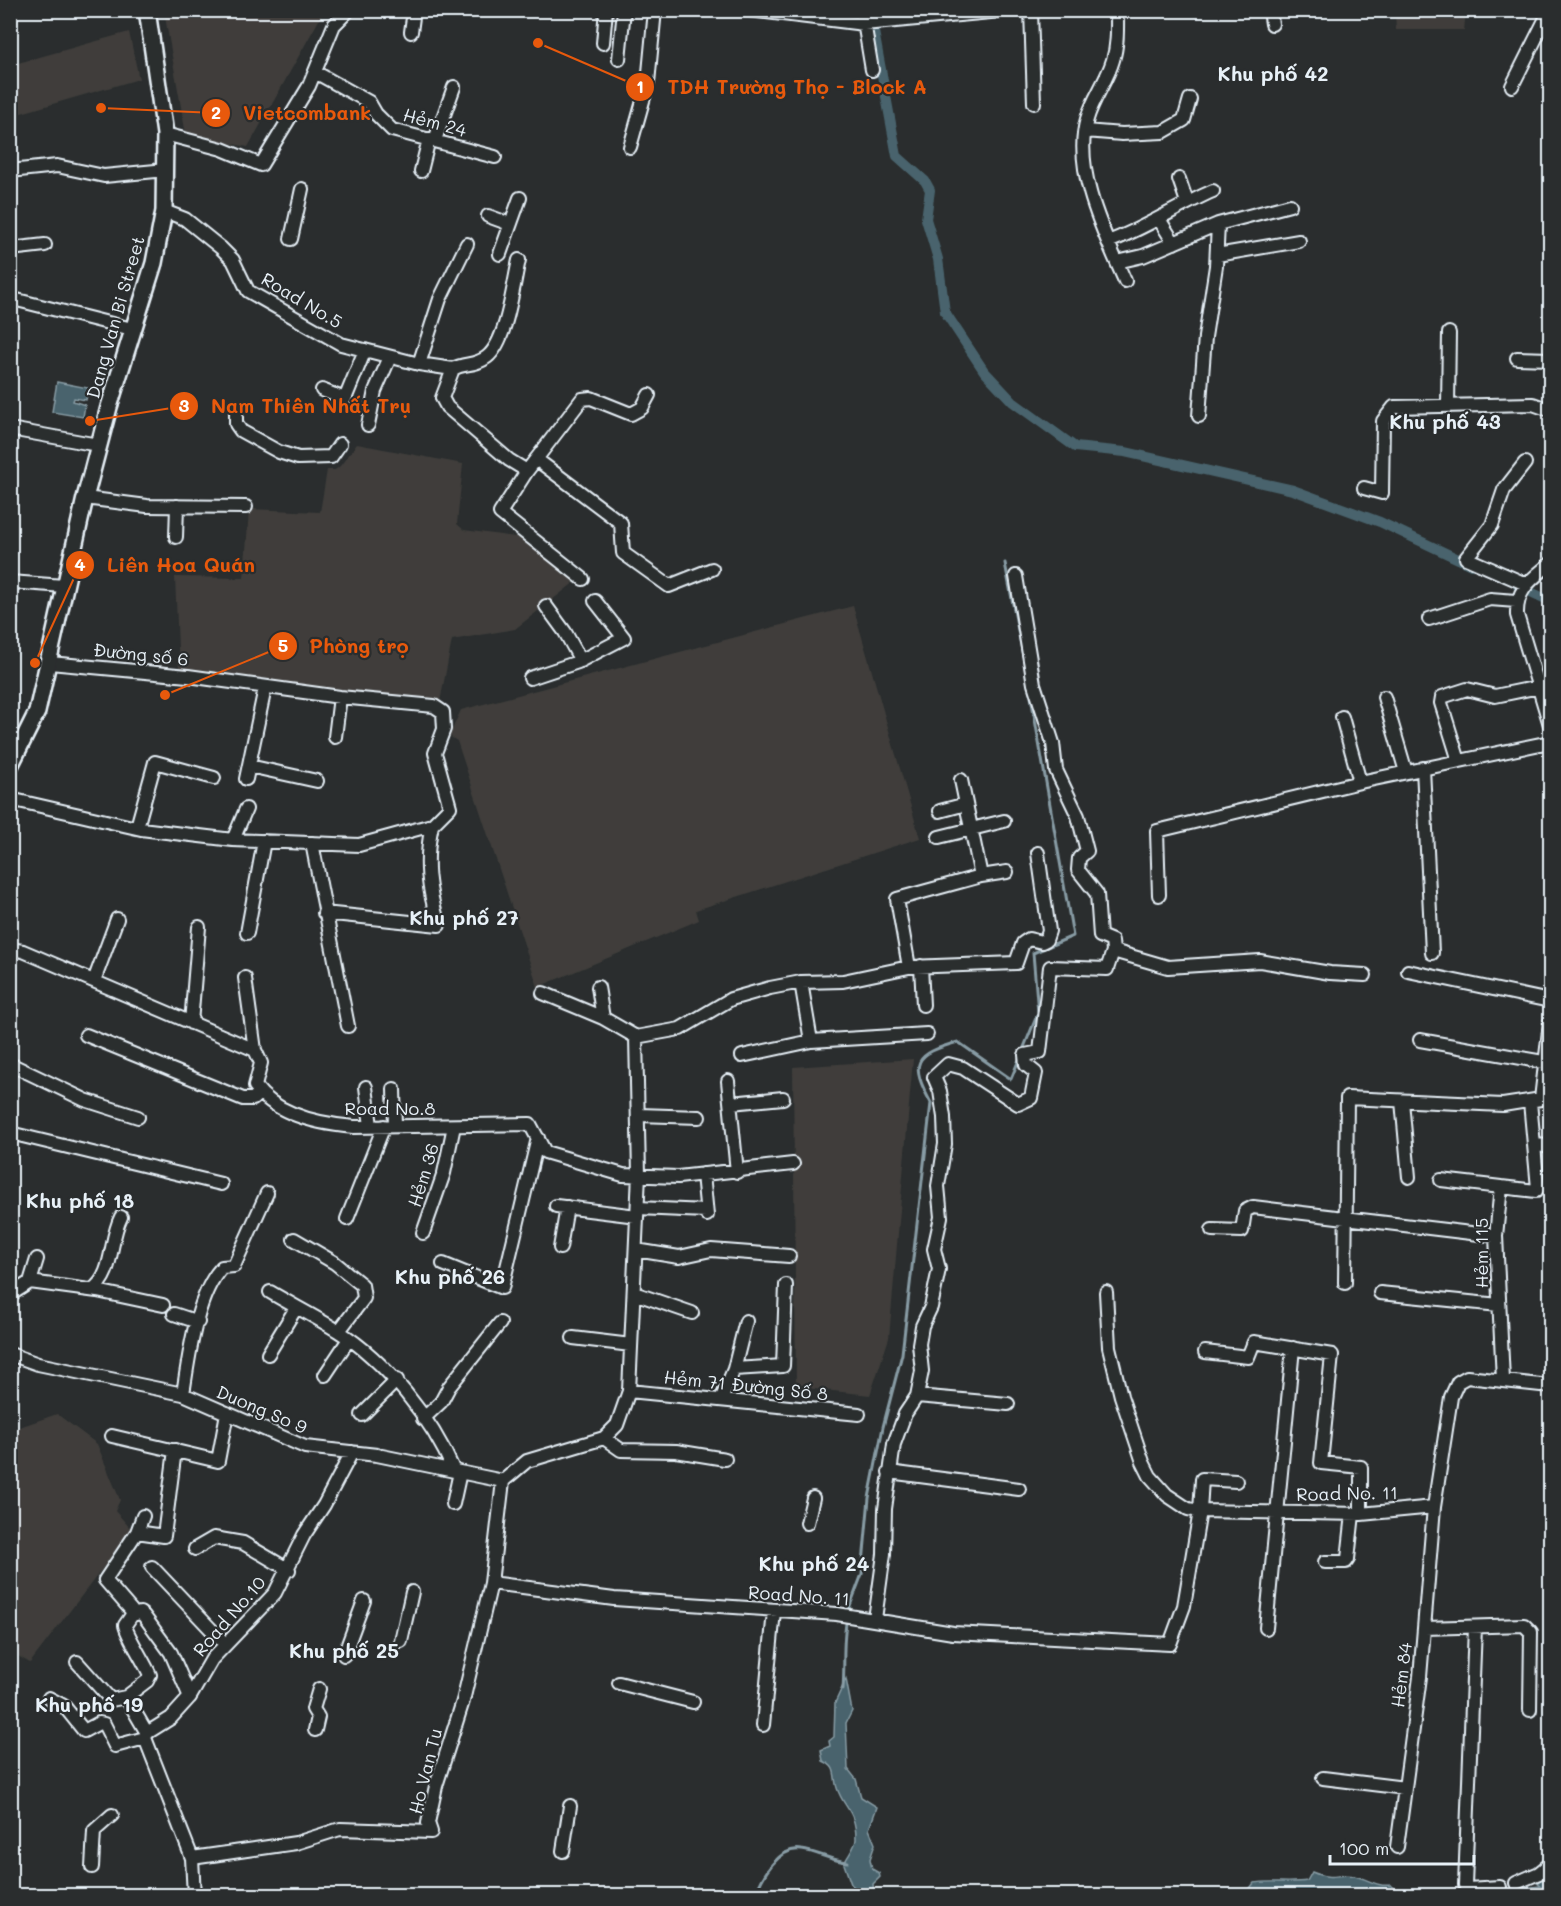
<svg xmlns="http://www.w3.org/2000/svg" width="1561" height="1906" font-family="Mali,sans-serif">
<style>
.built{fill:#3f3e3b}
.water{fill:#48646d;stroke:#889ca5;stroke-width:1.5}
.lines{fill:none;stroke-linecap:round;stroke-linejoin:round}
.stream{stroke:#889ca5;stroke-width:3}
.canal{stroke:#48646d;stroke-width:10}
.minor-casing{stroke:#e8f1f8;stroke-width:16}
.major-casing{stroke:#e8f1f8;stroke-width:20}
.minor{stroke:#2a2d2e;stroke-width:12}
.major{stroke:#2a2d2e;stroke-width:15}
.labels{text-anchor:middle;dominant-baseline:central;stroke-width:4.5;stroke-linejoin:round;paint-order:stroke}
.street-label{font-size:18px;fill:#e8f1f8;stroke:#2a2d2e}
.neighbourhood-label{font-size:20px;font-weight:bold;fill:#e8f1f8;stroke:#2a2d2e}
.leader{fill:none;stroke:#e8590c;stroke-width:2}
.callout-dot{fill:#e8590c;stroke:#2a2d2e;stroke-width:2}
.mark-label{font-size:18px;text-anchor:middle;font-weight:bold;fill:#fff}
.callout-label{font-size:20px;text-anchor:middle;font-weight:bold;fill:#e8590c;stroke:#2a2d2e;stroke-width:4.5;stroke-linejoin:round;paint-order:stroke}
</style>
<rect width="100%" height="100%" fill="#2a2d2e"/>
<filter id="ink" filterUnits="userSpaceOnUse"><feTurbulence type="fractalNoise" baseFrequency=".0167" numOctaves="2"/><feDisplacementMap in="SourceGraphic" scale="12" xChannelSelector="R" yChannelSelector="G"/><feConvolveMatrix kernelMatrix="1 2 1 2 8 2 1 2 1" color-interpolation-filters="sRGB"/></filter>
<g filter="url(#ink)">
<path class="built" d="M 164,11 L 324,11 L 248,147 L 186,135 Z
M 1395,11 L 1466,11 L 1464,30 L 1396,30 Z
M 129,32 L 139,79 L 11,116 L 11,65 Z
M 357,444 L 463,464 L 457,524 L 464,530 L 529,539 L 577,579 L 575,582 L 515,629 L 452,640 L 440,702 L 179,671 L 175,577 L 244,578 L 249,509 L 320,512 L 327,470 L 335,470 L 340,466 Z
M 853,606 L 920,838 L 696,910 L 699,920 L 538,987 L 457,741 L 449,736 L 461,710 Z
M 913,1059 L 889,1338 L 870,1395 L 796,1387 L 793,1067 Z
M 57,1414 L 97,1444 L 120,1500 L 115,1511 L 132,1530 L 30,1663 L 11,1652 L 11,1430 Z
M 126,1889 L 126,1895 L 46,1895 Z"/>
<path class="water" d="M 57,382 L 88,388 L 86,400 L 74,398 L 73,401 L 85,405 L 83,417 L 52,412 Z
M 846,1679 L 852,1711 L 846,1723 L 848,1769 L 856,1779 L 861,1797 L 877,1807 L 869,1829 L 875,1844 L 870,1859 L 872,1869 L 879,1873 L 880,1877 L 873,1884 L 874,1895 L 862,1895 L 851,1884 L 844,1864 C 847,1856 856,1847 856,1839 C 856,1810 844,1809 837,1788 C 833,1776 838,1767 823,1761 L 821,1750 L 830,1746 L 829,1741 L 834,1737 L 835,1703 Z
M 1550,1870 L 1550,1895 L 1516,1896 L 1522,1888 L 1541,1886 L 1537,1883 Z
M 1312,1872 C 1333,1881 1337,1873 1354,1876 C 1369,1879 1376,1887 1391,1885 L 1400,1893 L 1400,1895 L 1231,1895 L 1236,1891 L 1248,1891 L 1254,1883 C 1272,1880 1289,1884 1307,1881 Z"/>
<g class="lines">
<path class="stream" d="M 1005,563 L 1023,656
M 848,1611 L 862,1574 L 869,1498 L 883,1427 L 902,1354 L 931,1103 C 909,1063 914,1054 958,1042 L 1011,1079 L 1038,1013 L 1033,953 L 1073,936 L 1030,691
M 843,1689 C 845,1665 842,1641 847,1618
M 755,1896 C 762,1876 779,1846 802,1850 C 818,1852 831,1861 848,1862"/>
<path class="canal" d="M 870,10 L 897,156 L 925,181 L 930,190 L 926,219 L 938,259 L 945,312 L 984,371 L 1013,402 L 1075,447 L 1125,452 L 1293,490 L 1380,522 L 1471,565
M 1518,586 L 1550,601"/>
<defs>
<path id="minor" d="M 749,10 L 864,24 L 1012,10
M 862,10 L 872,70
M 1031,10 L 1034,103
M 1117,10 C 1117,27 1118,44 1113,60 C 1107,81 1093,98 1087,119 C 1072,170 1105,235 1125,281
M 1270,10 L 1272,24
M 411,32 L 414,10
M 603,43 L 606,10
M 619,59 L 624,10
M 315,72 L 369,102 L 376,114 L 392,130 L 495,157
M 1512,86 L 1550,10
M 1085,131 L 1122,134 L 1163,132 L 1184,120 L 1190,99
M 165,134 L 222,149 L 261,165 L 309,86 L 334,25 L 349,10
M 435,140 L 454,87
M 630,147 L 648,83 L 655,10
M 10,171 L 57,166 L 104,176 L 166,170
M 421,171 L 429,139
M 1179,179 L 1187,202
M 164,211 L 185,219 L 221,248 L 233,260 L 248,291 L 341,344 L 419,364 L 453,369
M 488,216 L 510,224
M 1159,219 L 1174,243
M 291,239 L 302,189
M 1108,242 C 1146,228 1176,207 1213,191
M 10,249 L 45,245
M 500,254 L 520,198
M 1217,255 L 1299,241
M 519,260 C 513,286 507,341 487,357 C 474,367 465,362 453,369 L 442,398 L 447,407 L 509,460 L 527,471
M 1117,262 L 1143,256 L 1218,224 L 1290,205
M 13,299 L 132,329
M 1517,358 L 1550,359
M 419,364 L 440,299 L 467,244
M 322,390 L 345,399 L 365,350
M 1448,406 L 1449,333
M 236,413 L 236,424 L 241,431 L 279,452 L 298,458 L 331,457 L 340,444
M 1199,416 L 1205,337 L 1216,266 L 1218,224
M 368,425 L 375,391 L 390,357
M 10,429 L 98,445
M 536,459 L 621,523 L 623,553 L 669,586 L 712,569
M 1525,463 L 1504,490 L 1492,525 L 1466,558 L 1526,584
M 1364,488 L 1382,493 L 1383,421 L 1394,407 L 1533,404 L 1550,410
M 85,498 L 147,506 L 246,507
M 176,537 L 177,506
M 1550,564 C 1532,579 1516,589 1517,615 L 1550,725
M 583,579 L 500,513 L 527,471 L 582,399 L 591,398 L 631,414 L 642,408 L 649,395
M 10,582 L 64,586
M 546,606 L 565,632 L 581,661
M 1429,619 L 1490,599 L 1516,601
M 530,678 L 578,662 L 624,638 L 595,601
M 1384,697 L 1406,772
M 1342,717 L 1360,782
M 335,737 L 340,697
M 1459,761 L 1441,703 L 1442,697 L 1467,689 L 1495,696 L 1539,687
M 249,766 L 317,781
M 1423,768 L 1432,953
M 246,779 L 265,688
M 961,780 L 981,876 L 1007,872
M 10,799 L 141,829 L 233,840 L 359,845 L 432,825 L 450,807 L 435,753 L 444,729 L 443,712 L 434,706 L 340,697 L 188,676 L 50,663
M 940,811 L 966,804
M 137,827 L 155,762 L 214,778
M 939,837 L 1004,821
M 233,840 L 246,809
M 312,843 L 348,1026
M 1159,895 L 1157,831 L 1360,782 L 1550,742
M 324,913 L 439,925 C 428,889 424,862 432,825
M 247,933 L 264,841
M 10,949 L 23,951 L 255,1050 L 261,1063 L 255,1086 C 276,1115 320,1124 354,1127 L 530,1124 L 545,1152 L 623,1175 L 678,1177 L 793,1164
M 1113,951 L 1168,967 L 1260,961 L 1330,973 L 1365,975
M 921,966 L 923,1005
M 909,967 L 897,899 L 981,876
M 1408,971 L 1550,1001
M 245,978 L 255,1050
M 94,981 L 117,919
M 801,982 L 811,1041
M 598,987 L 603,1018
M 543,993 L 603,1018 L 636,1037
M 191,1023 L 199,927
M 86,1035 L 243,1099 L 253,1099 L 260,1092
M 636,1037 L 680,1029 L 731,999 L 770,988 L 801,982 L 843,981 L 909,967 L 1016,963 L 1023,943 L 1029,939 L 1042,942 L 1046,940 L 1049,931 L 1038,853
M 1420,1040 L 1549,1063
M 742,1056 L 811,1041 L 927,1034
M 10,1064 L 85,1100 L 138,1117
M 728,1081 L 737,1172
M 366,1087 L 371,1126
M 394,1089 L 395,1126
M 1402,1101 L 1409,1177
M 731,1103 L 783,1098
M 639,1115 L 699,1117
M 10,1133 L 221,1184
M 1534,1145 L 1550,1146
M 703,1174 L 707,1215
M 1441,1180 L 1501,1187 L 1496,1236 L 1503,1380
M 1501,1187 L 1536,1191 L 1538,1188 L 1530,1102
M 556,1206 L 637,1216
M 638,1208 L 706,1211
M 347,1219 L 384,1126
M 1212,1230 L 1242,1231 L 1245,1211 L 1253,1207 L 1496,1236
M 423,1233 L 444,1173 L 454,1126
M 294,1239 L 335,1263 L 362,1285 L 364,1298 L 339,1331
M 560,1248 L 567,1207
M 636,1250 L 679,1257 L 711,1250 L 789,1256
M 443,1264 L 502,1288 L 538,1138
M 30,1282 L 97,1291 L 163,1305
M 1345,1283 L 1347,1098 L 1503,1105 L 1541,1099 L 1550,1022
M 92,1290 C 114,1275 109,1240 121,1217
M 270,1292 C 292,1305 316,1317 338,1331 C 386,1361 432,1419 454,1471
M 1106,1292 L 1109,1347 L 1121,1396 L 1143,1462 L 1150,1476 L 1167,1495 L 1188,1509 L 1200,1511 L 1202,1479 L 1236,1481
M 634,1293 L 692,1313
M 1380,1293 L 1499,1305
M 10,1295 L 30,1282 L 37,1259
M 174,1314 L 198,1322
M 573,1338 L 631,1345
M 1205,1352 L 1248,1357 L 1254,1342 L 1332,1355 L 1321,1463 L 1361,1467 L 1361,1514
M 10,1354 L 38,1364 L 183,1394 L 305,1447 L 377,1455 L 503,1481
M 268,1354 L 296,1308
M 734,1369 L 783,1366 L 786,1285
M 325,1375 L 349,1339
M 629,1391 L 859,1414
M 183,1394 C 189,1356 196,1295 222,1267 L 234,1266 L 267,1193
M 917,1396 L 1008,1404
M 721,1400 L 734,1369 L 746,1321
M 362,1415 L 397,1380
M 423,1419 L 441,1402 L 449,1387 L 500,1323
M 112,1436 L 218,1461 L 227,1413
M 604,1438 L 621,1450 L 676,1451 L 725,1459
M 889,1472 L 1019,1489
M 503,1481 L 527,1461 L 604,1438 L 617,1425 L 629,1391 L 639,1174 L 636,1037
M 453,1504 L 460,1472
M 143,1516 L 137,1532 L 105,1580 L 131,1610 L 132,1615 L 125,1625 C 126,1634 145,1663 150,1675 L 147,1681 L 126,1697 L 147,1733
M 807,1523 L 813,1498
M 137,1532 L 164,1536 L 175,1450
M 195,1549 L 214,1538 L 243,1543 L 289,1570
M 1325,1562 L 1346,1562 L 1348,1559 L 1353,1514
M 152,1567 L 225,1644
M 491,1583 L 614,1599 L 837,1614 L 953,1633 L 1170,1644 L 1184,1606 L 1200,1511 L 1361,1514 L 1434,1507
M 132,1615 L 140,1613 L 144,1616 L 171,1653 L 190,1697
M 875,1619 L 884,1554 L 885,1509 L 894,1444 L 905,1414 L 917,1396 L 922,1371 L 919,1344 L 922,1326 L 931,1307 L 939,1269 L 934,1249 L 941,1217 L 938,1186 L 945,1144 L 944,1117 L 940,1091 L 934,1077 L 948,1064 L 963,1068 L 1018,1104 L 1031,1098 L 1036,1073 L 1026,1065 L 1025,1055 L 1040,1052 L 1050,967 L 1107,969 L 1113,951 L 1112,941 L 1100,936 L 1097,894 L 1078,870 L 1079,858 L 1087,851 L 1078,816 L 1056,770 L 1053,743 L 1034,684 L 1016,576
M 1475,1627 L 1465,1885 L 1467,1889 L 1500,1887
M 1266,1628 L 1293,1348
M 1425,1628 L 1524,1625 L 1531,1632 L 1530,1710
M 401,1641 L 412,1592
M 344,1655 L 364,1601
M 77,1662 L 111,1700 L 126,1697
M 619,1683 L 693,1702
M 49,1698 L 64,1706 L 84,1731 L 99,1723 L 104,1724 L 115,1746 L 145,1738
M 763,1725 L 774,1611
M 315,1730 L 318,1717 L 313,1709 L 319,1689
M 145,1738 L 147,1733 L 171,1718 L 190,1697 L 212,1659 L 275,1593 L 304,1535 L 324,1505 L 352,1452
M 145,1738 L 192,1858 L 194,1896
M 1323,1778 L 1405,1788
M 1397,1847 L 1420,1677 L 1434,1507 L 1451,1397 L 1458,1382 L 1467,1377 L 1550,1386
M 563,1851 L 570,1806
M 192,1858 L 296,1843 L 340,1829 L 431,1832 L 428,1823 L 436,1786 L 463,1701 L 491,1583 L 503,1481
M 92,1867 L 94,1831 L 112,1815
M 1516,1883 L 1539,1873 L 1550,1864"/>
<path id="major" d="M 10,766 L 37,712 L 85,498 L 109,407 L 154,263 L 164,211 L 165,134 L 147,10"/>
</defs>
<use href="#minor" class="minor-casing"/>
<use href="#major" class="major-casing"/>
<use href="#minor" class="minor"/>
<use href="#major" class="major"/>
</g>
</g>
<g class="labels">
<g class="street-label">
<text transform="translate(435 122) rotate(15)">Hẻm 24</text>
<text transform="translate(302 300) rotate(31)">Road No.5</text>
<text transform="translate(115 317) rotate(-74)">Dang Van Bi Street</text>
<text transform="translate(141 654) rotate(6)">Đường số 6</text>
<text x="390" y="1108">Road No.8</text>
<text transform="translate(423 1175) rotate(-73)">Hẻm 36</text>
<text transform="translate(1481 1253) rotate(-90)">Hẻm 115</text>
<text transform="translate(746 1385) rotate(6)">Hẻm 71 Đường Số 8</text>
<text transform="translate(262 1409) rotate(23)">Duong So 9</text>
<text transform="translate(1347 1493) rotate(-1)">Road No. 11</text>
<text transform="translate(799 1595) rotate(4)">Road No. 11</text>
<text transform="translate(229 1616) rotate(-49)">Road No.10</text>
<text transform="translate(1401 1675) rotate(-83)">Hẻm 84</text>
<text transform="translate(425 1771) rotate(-76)">Ho Van Tu</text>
</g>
<g class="neighbourhood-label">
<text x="1273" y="73">Khu phố 42</text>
<text x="1445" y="421">Khu phố 43</text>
<text x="464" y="917">Khu phố 27</text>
<text x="80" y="1200">Khu phố 18</text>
<text x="450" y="1276">Khu phố 26</text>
<text x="814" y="1563">Khu phố 24</text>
<text x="344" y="1650">Khu phố 25</text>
<text x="89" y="1704">Khu phố 19</text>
</g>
</g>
<path class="leader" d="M538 43L640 87M101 108L216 113M90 421L184 406M35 663L80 565M165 695L283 646"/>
<g class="callout-dot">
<circle cx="538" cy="43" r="6"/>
<circle cx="101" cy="108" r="6"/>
<circle cx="90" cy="421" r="6"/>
<circle cx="35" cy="663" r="6"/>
<circle cx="165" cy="695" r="6"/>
<circle cx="640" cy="87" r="15"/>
<circle cx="216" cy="113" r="15"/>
<circle cx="184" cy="406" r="15"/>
<circle cx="80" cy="565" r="15"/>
<circle cx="283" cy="646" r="15"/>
</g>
<g class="mark-label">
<text x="640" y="93">1</text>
<text x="216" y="119">2</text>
<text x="184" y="412">3</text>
<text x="80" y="571">4</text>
<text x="283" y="652">5</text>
</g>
<g class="callout-label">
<text x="797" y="94">TDH Trường Thọ - Block A</text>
<text x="307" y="120">Vietcombank</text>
<text x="311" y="413">Nam Thiên Nhất Trụ</text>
<text x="181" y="572">Liên Hoa Quán</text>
<text x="359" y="653">Phòng trọ</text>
</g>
<rect width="1561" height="1906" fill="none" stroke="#2a2d2e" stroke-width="36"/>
<rect x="18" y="18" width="1525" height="1870" fill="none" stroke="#e8f1f8" stroke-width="2" filter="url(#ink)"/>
<path d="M1330 1855v9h144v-9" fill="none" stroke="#e8f1f8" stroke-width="3"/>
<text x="1339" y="1855" font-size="18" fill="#e8f1f8" stroke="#2a2d2e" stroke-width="4.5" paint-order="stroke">100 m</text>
</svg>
